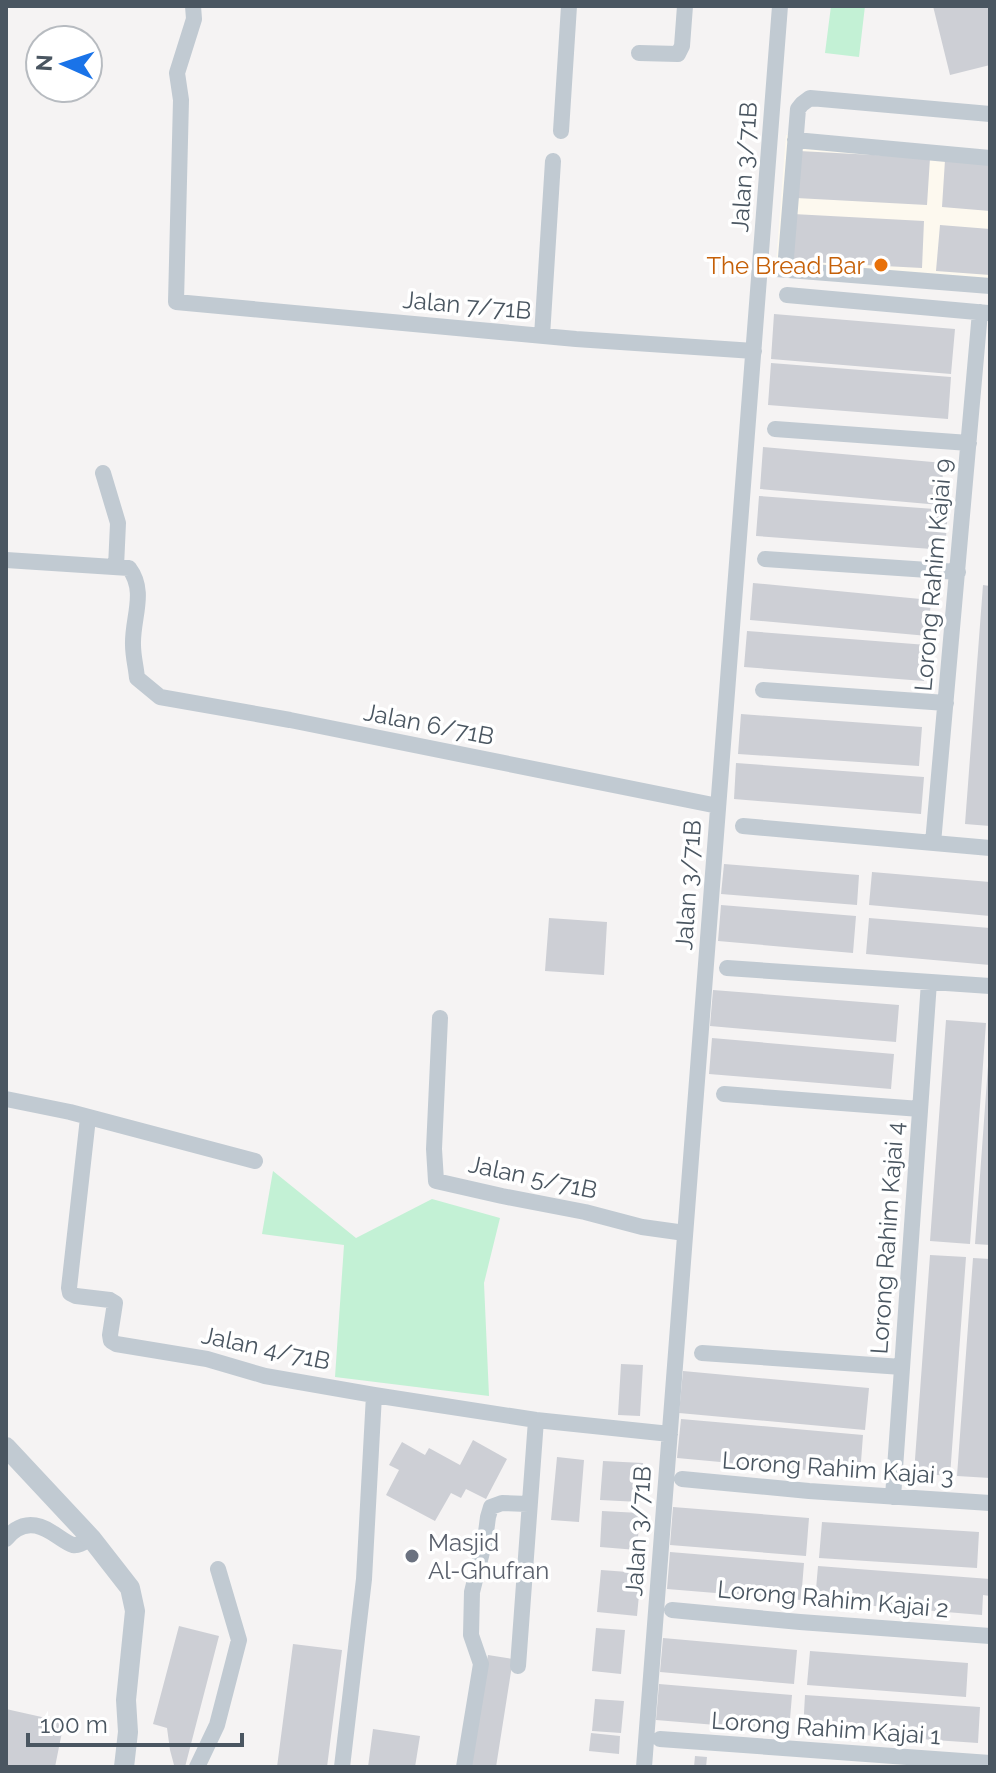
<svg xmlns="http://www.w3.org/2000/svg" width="996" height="1773" font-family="Raleway,sans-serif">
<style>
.commercial{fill:#fdf9ef}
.green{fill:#c3f1d5}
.building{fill:#cdcfd5}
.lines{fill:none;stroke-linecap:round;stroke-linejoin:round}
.minor{stroke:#c1cad2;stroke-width:16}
.tertiary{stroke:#c1cad2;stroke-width:20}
.food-dot{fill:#e8710a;stroke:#fff;stroke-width:3}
.worship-dot{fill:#6b7280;stroke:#fff;stroke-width:3}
.labels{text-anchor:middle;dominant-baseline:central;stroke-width:7;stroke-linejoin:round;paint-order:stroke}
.street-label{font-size:24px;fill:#4a5661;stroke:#fff}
.food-label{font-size:24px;fill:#c56008;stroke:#fff;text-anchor:end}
.worship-label{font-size:24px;fill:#5b616d;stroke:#fff;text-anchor:start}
</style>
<rect width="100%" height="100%" fill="#f5f3f3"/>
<path class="commercial" d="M 786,135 L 990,159 L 990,286 L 776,264 Z"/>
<path class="green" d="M 831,6 L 865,6 L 859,57 L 825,53 Z
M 273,1171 L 356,1238 L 432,1199 L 500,1218 L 484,1283 L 489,1396 L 335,1377 L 344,1245 L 262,1234 Z"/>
<path class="building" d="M 933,6 L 990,6 L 990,65 L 950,75 Z
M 799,151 L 930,158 L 927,205 L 796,198 Z
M 945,160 L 990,164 L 990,211 L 942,207 Z
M 793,214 L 924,221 L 922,268 L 790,261 Z
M 940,225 L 990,229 L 990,275 L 936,271 Z
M 774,314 L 955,329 L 951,374 L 771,359 Z
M 771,363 L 951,377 L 948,419 L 768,405 Z
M 763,447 L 944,463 L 940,505 L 760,489 Z
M 759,496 L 948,510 L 945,550 L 756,536 Z
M 753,583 L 931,600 L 928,636 L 750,620 Z
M 983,585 L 990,586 L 990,826 L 965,824 Z
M 747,631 L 927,645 L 924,681 L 744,667 Z
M 741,714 L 922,727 L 919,766 L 738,754 Z
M 736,763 L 924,777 L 921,814 L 734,799 Z
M 724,864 L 859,875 L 857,905 L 721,894 Z
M 872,872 L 990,882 L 990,916 L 869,905 Z
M 721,905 L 856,916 L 853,953 L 718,941 Z
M 549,918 L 607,922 L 604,975 L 545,971 Z
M 869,918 L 990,928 L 990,965 L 866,954 Z
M 713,990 L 899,1005 L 896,1042 L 710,1026 Z
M 946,1020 L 986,1023 L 970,1244 L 930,1241 Z
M 712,1038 L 894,1054 L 891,1089 L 709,1074 Z
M 988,1066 L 990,1066 L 990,1245 L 975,1244 Z
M 930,1255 L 966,1257 L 950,1476 L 914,1473 Z
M 973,1258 L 990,1259 L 990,1478 L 957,1476 Z
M 621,1364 L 643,1365 L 640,1416 L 618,1415 Z
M 683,1371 L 869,1388 L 865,1430 L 679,1413 Z
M 681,1419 L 863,1435 L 860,1475 L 677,1458 Z
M 473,1440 L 507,1459 L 486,1499 L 466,1489 L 461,1498 L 451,1493 L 435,1521 L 386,1495 L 399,1470 L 389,1465 L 402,1442 L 425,1455 L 429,1448 L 460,1465 Z
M 557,1457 L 584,1460 L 579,1522 L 551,1520 Z
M 603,1461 L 643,1463 L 640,1502 L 600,1500 Z
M 673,1507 L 809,1518 L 806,1556 L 670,1545 Z
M 602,1511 L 640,1513 L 637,1550 L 600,1547 Z
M 822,1522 L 979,1532 L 977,1568 L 819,1558 Z
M 670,1552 L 804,1563 L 801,1600 L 667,1589 Z
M 818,1566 L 990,1579 L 990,1596 L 983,1595 L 982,1615 L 815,1601 Z
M 601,1570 L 641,1573 L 637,1616 L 597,1612 Z
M 179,1626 L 219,1636 L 185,1767 L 176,1767 L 174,1765 L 170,1750 L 167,1728 L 153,1724 Z
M 596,1628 L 625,1630 L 621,1674 L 592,1671 Z
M 663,1638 L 797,1650 L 794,1684 L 660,1672 Z
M 293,1644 L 342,1650 L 327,1767 L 277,1767 Z
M 810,1651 L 968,1663 L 966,1697 L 807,1685 Z
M 488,1655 L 513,1659 L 496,1767 L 469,1767 Z
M 659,1684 L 792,1695 L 789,1731 L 656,1720 Z
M 805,1695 L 980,1707 L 978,1743 L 803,1731 Z
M 595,1699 L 624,1701 L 621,1733 L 592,1731 Z
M 6,1709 L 64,1722 L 55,1767 L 6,1767 Z
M 373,1729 L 420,1736 L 415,1767 L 368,1767 Z
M 591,1733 L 620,1736 L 619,1754 L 589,1751 Z
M 695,1756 L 707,1757 L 706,1767 L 694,1767 Z"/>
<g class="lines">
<path class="minor" d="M 193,6 L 194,19 L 177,73 L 181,100 L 176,302 L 576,339 L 754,351
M 639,53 L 678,54 L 682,46 L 685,6
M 561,131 L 569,6
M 795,140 L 990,158
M 776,269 L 990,286
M 785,270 L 798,109 L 802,104 L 810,98 L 990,114
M 787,295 L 988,313
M 542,336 L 553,161
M 775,429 L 969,443
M 103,473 L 118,523 L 116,567
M 765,559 L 958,572
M 6,560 L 129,568 C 147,592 132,618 133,645 C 133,656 136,667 137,678 L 160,697 L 290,720 L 718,806
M 763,690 L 946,703
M 743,826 L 990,848
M 933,843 L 980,312
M 727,968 L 990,986
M 440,1018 L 434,1149 L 436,1181 L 502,1196 L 585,1212 L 642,1227 L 685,1233
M 724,1094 L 920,1109
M 6,1099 L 70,1112 L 255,1161
M 88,1118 L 69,1288 L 70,1293 L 76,1296 L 110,1300 L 115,1303 L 110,1335 L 111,1341 L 116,1344 L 207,1359 L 265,1376 L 374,1395 L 536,1420 L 670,1434
M 702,1353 L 902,1367
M 682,1479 L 809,1491 L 990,1503
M 893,1497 L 929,982
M 6,1539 C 18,1523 34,1521 51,1532 C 58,1536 66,1543 73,1545 C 80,1546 85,1541 91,1538
M 672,1610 L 800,1622 L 990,1636
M 518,1666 L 536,1420
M 660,1739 L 990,1763
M 197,1767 L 217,1725 L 239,1640 L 218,1569
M 342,1767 L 364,1579 L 374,1395
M 464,1767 L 481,1664 L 471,1635 L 472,1592 L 485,1540 L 488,1517 L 491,1507 L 502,1503 L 528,1504
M 644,1767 L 780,6"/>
<path class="tertiary" d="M 6,1447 L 91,1538 L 130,1588 L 135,1611 L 126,1700 L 128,1732 L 124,1767"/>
</g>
<circle class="food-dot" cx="881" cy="265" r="8"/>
<circle class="worship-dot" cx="412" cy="1556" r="8"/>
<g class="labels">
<g class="street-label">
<text transform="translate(744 167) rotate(-86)">Jalan 3/71B</text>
<text transform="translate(467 305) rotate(5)">Jalan 7/71B</text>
<text transform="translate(933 575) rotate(-85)">Lorong Rahim Kajai 9</text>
<text transform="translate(429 724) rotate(11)">Jalan 6/71B</text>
<text transform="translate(688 885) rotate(-86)">Jalan 3/71B</text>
<text transform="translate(533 1177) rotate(12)">Jalan 5/71B</text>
<text transform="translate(887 1238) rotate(-86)">Lorong Rahim Kajai 4</text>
<text transform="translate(266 1348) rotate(12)">Jalan 4/71B</text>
<text transform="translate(838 1468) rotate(4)">Lorong Rahim Kajai 3</text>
<text transform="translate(638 1531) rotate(-86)">Jalan 3/71B</text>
<text transform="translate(833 1599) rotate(5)">Lorong Rahim Kajai 2</text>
<text transform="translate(826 1728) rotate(4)">Lorong Rahim Kajai 1</text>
</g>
<g class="food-label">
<text x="865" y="265">The Bread Bar</text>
</g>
<g class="worship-label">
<text x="428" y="1542">Masjid<tspan x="428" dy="28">Al-Ghufran</tspan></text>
</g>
</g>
<rect width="996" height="1773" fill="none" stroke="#4a5661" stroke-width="16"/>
<g transform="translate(64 64) rotate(273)"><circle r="38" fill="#ffffff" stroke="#b7bbc0" stroke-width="2"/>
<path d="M0-6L14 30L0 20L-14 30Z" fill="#1a73e8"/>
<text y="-12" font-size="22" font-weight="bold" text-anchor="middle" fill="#4a5661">N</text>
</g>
<path d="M28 1733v12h214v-12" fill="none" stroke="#4a5661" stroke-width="4"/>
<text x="40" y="1733" font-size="24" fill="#4a5661" stroke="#ffffff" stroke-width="6" paint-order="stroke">100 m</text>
</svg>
